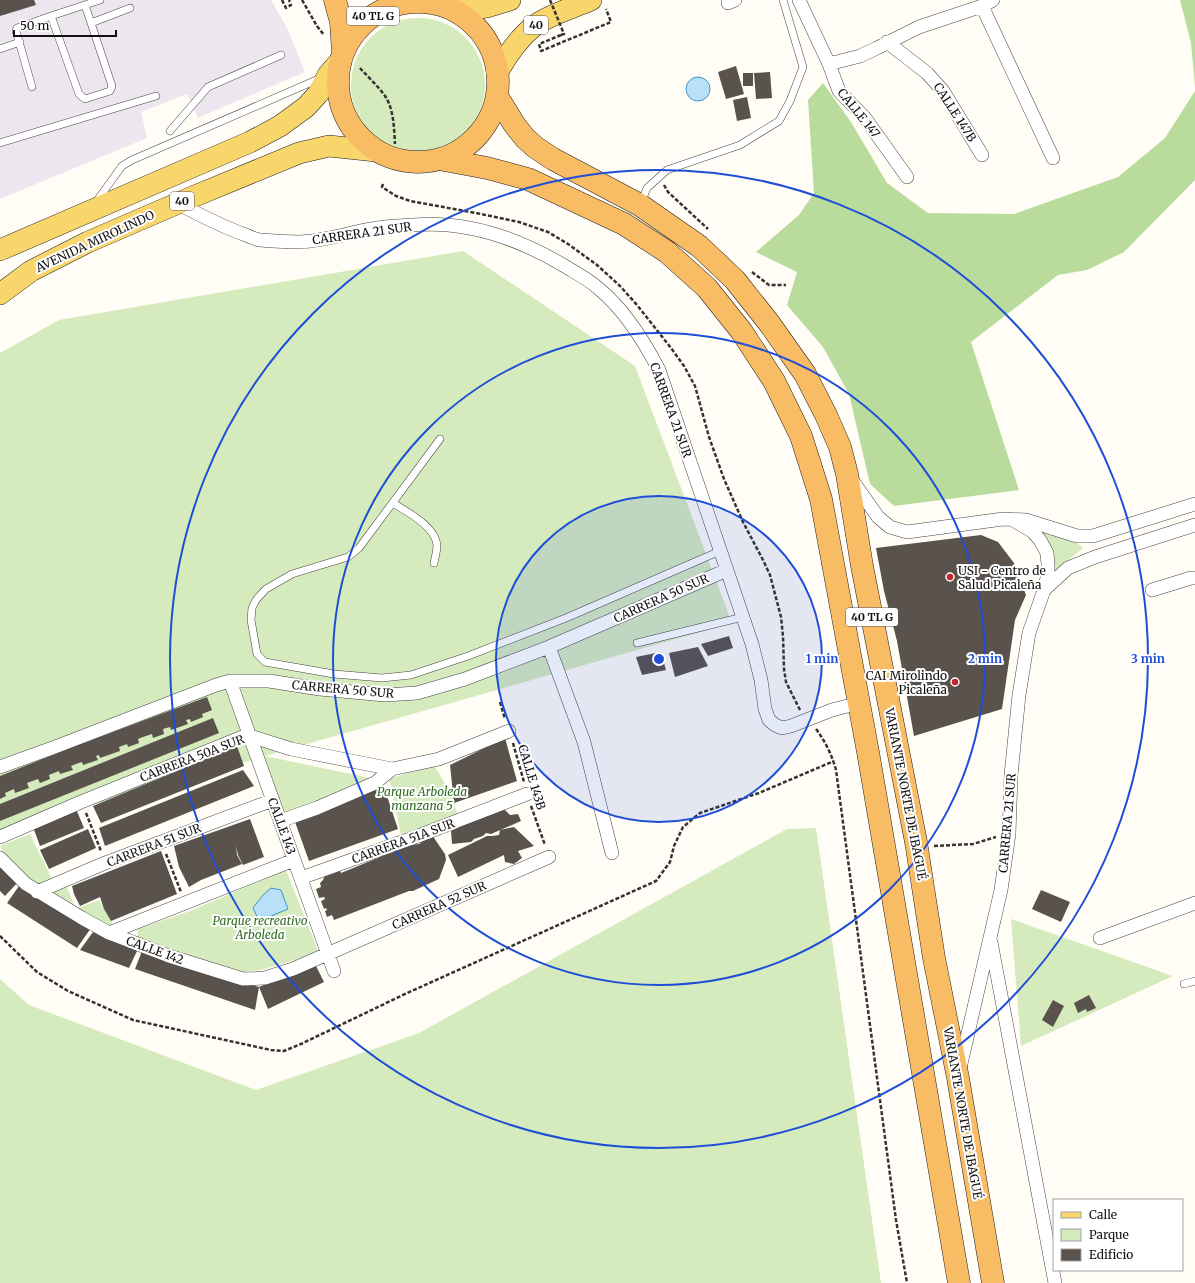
<svg xmlns="http://www.w3.org/2000/svg" width="1195" height="1283" font-family="Merriweather,serif">
<style>
.industrial{fill:#eee6ef}
.green{fill:#d5ebbd}
.forest{fill:#b9dc9c}
.water{fill:#b9e0f7;stroke:#3f96cf}
.building{fill:#5a524d}
.lines{fill:none;stroke-linecap:round;stroke-linejoin:round}
.service-casing{stroke:#444;stroke-width:8}
.minor-casing{stroke:#444;stroke-width:14}
.primary-casing{stroke:#222;stroke-width:22}
.trunk-casing{stroke:#222;stroke-width:23}
.path{stroke:#333;stroke-width:2.5;stroke-dasharray:4 2;stroke-linecap:butt}
.service{stroke:#fff;stroke-width:7}
.minor{stroke:#fff;stroke-width:13}
.primary{stroke:#f9d66b;stroke-width:21}
.trunk{stroke:#f7bc64;stroke-width:22}
.path-bridge{stroke:#333;stroke-width:2.5;stroke-dasharray:4 2;stroke-linecap:butt}
.ring{fill:none;stroke:#1d4ed8;stroke-width:2}
.poi-dot{fill:#c4262e;stroke:#fff;stroke-width:1.5}
.labels{text-anchor:middle;dominant-baseline:central;stroke-width:4;stroke-linejoin:round;paint-order:stroke}
.shield{fill:#fff;stroke:#585858;stroke-width:1}
.shield-label{font-size:11px;font-weight:bold;fill:#111}
.street-label{font-size:12px;fill:#111;stroke:#fff}
.poi-label{font-size:12px;fill:#111;stroke:#fff;text-anchor:start}
.park-label{font-size:12px;font-style:italic;fill:#2f6b1f;stroke:#fff}
.centre{fill:#1d4ed8;stroke:#fff;stroke-width:2}
.ring-label{font-size:12px;text-anchor:middle;font-weight:bold;fill:#1d4ed8;stroke:#fff;stroke-width:4;stroke-linejoin:round;paint-order:stroke}
</style>
<rect width="100%" height="100%" fill="#fffdf5"/>
<path class="industrial" d="M 0,0 L 271,0 L 287,28 L 305,72 L 198,118 L 187,94 L 141,112 L 147,138 L 0,199 Z"/>
<path class="green" d="M351 85a67 67 0 1 1 134 0a67 67 0 1 1-134 0Z
M 463,251 L 635,366 L 732,623 L 265,756 L 375,779 L 279,815 L 256,759 L 0,831 L 0,353 L 59,320 Z
M 1042,533 L 1075,541 L 1083,548 L 1053,573 Z
M 434,765 L 450,792 L 458,815 L 433,825 L 401,834 L 389,779 Z
M 816,828 L 881,1283 L 0,1283 L 0,979 L 29,1005 L 256,1090 L 419,1033 L 787,829 Z
M 30,834 L 53,881 L 36,885 L 12,869 L 0,846 Z
M 286,870 L 319,953 L 261,970 L 236,973 L 137,941 L 138,929 L 190,911 Z
M 66,886 L 74,904 L 51,892 Z
M 99,900 L 115,928 L 111,932 L 75,909 Z
M 1011,919 L 1173,976 L 1021,1046 Z"/>
<path class="forest" d="M 1180,0 L 1195,0 L 1195,86 L 1191,43 Z
M 823,83 L 851,122 L 887,183 L 928,213 L 1014,214 L 1118,177 L 1165,138 L 1195,91 L 1195,180 L 1124,252 L 1087,270 L 1058,275 L 971,342 L 1019,490 L 894,506 L 870,484 L 849,394 L 823,347 L 787,305 L 797,272 L 756,252 L 799,215 L 814,193 L 808,100 Z"/>
<path class="water" d="M686 89a12 12 0 1 1 24 0a12 12 0 1 1-24 0Z
M 271,888 L 281,890 L 288,909 L 259,921 L 253,908 L 263,895 Z"/>
<path class="building" d="M 0,0 L 34,0 L 36,5 L 0,16 Z
M 736,66 L 744,94 L 726,99 L 718,72 Z
M 770,72 L 772,98 L 756,99 L 754,73 Z
M 743,73 L 753,73 L 753,86 L 743,86 Z
M 747,97 L 751,118 L 737,121 L 733,100 Z
M 981,535 L 998,542 L 1014,563 L 1026,595 L 1015,620 L 1002,709 L 914,736 L 897,641 L 884,591 L 876,548 Z
M 729,636 L 733,648 L 708,656 L 701,644 Z
M 698,647 L 708,666 L 675,677 L 669,653 Z
M 661,652 L 666,670 L 642,675 L 636,657 Z
M 207,697 L 212,710 L 202,714 L 203,717 L 191,722 L 190,719 L 186,720 L 188,724 L 171,730 L 170,727 L 163,729 L 164,734 L 153,738 L 152,734 L 143,737 L 138,739 L 139,743 L 128,747 L 127,744 L 119,747 L 120,751 L 100,758 L 99,755 L 96,756 L 98,760 L 83,765 L 82,762 L 76,764 L 71,766 L 73,770 L 60,774 L 59,771 L 49,775 L 50,779 L 40,783 L 38,779 L 27,783 L 29,788 L 15,793 L 14,789 L 5,793 L 6,796 L 0,799 L 0,776 L 70,748 Z
M 213,718 L 219,733 L 0,821 L 0,804 Z
M 505,738 L 517,781 L 454,803 L 450,765 Z
M 237,746 L 244,766 L 101,823 L 93,806 Z
M 243,770 L 254,786 L 105,846 L 99,828 Z
M 384,787 L 398,829 L 309,861 L 294,819 Z
M 502,807 L 510,815 L 518,814 L 521,821 L 491,834 L 486,833 L 483,836 L 474,839 L 471,842 L 452,844 L 451,831 Z
M 76,809 L 84,828 L 40,846 L 33,827 Z
M 250,819 L 264,857 L 243,865 L 238,855 L 236,846 L 237,855 L 242,864 L 201,880 L 189,887 L 179,867 L 174,846 Z
M 514,827 L 534,846 L 518,851 L 522,858 L 514,864 L 505,862 L 504,855 L 458,877 L 448,855 L 487,836 L 492,836 L 499,835 L 500,830 Z
M 88,829 L 96,848 L 49,869 L 40,850 Z
M 432,835 L 445,854 L 446,860 L 439,879 L 413,891 L 409,891 L 334,920 L 332,915 L 327,917 L 325,911 L 327,910 L 326,908 L 324,909 L 321,901 L 325,899 L 324,897 L 319,898 L 316,889 L 321,887 L 320,883 L 323,880 L 325,875 L 339,868 L 341,873 L 409,845 L 419,844 Z
M 161,851 L 177,894 L 111,921 L 104,909 L 100,897 L 80,906 L 74,894 L 72,886 Z
M 0,863 L 18,882 L 5,896 L 0,891 Z
M 19,886 L 91,928 L 77,948 L 7,903 Z
M 1041,890 L 1070,902 L 1061,922 L 1032,909 Z
M 93,932 L 138,949 L 129,968 L 80,950 Z
M 142,951 L 259,987 L 315,964 L 324,982 L 268,1009 L 259,987 L 255,1010 L 135,969 Z
M 1089,995 L 1096,1008 L 1087,1012 L 1086,1009 L 1078,1013 L 1074,1003 Z
M 1053,1000 L 1064,1006 L 1053,1027 L 1042,1020 Z"/>
<g class="lines">
<defs>
<path id="service" d="M 85,5 L 112,86 L 110,91 L 85,99 L 79,94 L 51,16 L 100,0
M 91,23 L 130,8
M 0,49 L 20,42
M 32,87 L 16,31 L 17,28 L 51,16
M 170,131 L 208,87 L 281,55
M 0,143 L 156,96
M 96,202 L 122,166 L 132,160 L 321,78
M 641,203 L 647,188 L 667,170 L 740,145 L 779,121 L 790,101 L 803,67 L 783,0
M 440,439 L 359,548 L 348,557 L 292,574 L 266,589 L 256,600 L 252,608 L 251,620 L 257,654 L 265,662 L 334,674 L 382,678 L 411,675 L 468,656 L 566,618 L 720,551
M 393,503 C 407,512 435,526 437,545 C 437,551 435,558 434,563
M 637,643 L 743,617
M 1184,984 L 1195,981"/>
<path id="minor" d="M 799,0 L 829,64 L 839,91 L 865,118 L 907,177
M 728,3 L 735,0
M 982,6 L 1053,158
M 887,42 L 927,73 L 943,91 L 982,155
M 829,64 L 860,56 L 877,48 L 919,27 L 982,6 L 993,0
M 177,203 C 200,215 222,227 246,235 C 250,237 255,239 260,240 C 273,241 287,242 299,242 C 326,241 351,232 377,228 C 389,226 401,226 413,225 C 468,220 522,240 568,268 C 578,274 589,280 598,288 C 624,309 644,341 659,370 L 752,644 L 761,680 L 765,709 L 769,720 L 775,725 L 782,728 L 791,726 L 832,710 L 859,703
M 852,480 L 878,517 L 890,527 L 907,532 L 1003,519 L 1026,520 L 1077,536 L 1093,536 L 1195,504
M 1044,590 L 1068,568 L 1095,557 L 1195,525
M 1152,590 L 1191,578 L 1195,578
M 549,647 L 584,742 L 612,853
M 230,681 L 334,971
M 0,767 L 55,747 L 216,685 L 230,681 L 269,681 L 320,689 L 385,695 L 417,693 L 465,679 L 549,647 L 727,570
M 280,821 L 317,808 L 375,783 L 392,769 L 439,759 L 509,731
M 0,837 L 81,802 L 245,736 L 250,736 L 291,749 L 392,769
M 0,858 L 26,884 L 82,918 L 109,933 L 169,956 L 243,979 L 265,978 L 293,969 L 549,857
M 301,878 L 418,836 L 527,794
M 37,892 L 105,863 L 273,800
M 109,933 L 294,860
M 1100,938 L 1195,903
M 991,942 L 1055,1283
M 960,1068 L 1001,890 L 1009,834 L 1011,775 L 1019,695 L 1029,633 L 1044,590 L 1048,574 L 1048,564 L 1047,553 L 1040,540 L 1032,531 L 1013,520"/>
<path id="primary" d="M 449,8 L 469,10 L 487,7 L 510,0
M 497,73 C 506,57 520,37 534,26 C 550,14 573,8 591,0
M 0,250 L 250,142 L 280,126 L 306,107 L 318,94 L 328,75 L 341,60
M 0,294 L 31,271 L 88,242 L 190,198 L 299,153 L 329,146 L 376,151"/>
<path id="trunk" d="M 335,0 L 341,22 L 343,53
M338 82a80 80 0 1 1 160 0a80 80 0 1 1-160 0Z
M 497,96 L 514,124 L 525,138 L 535,147 L 553,159 L 640,205 L 699,246 L 735,280 L 769,323 L 805,374 L 826,415 L 840,447 L 847,474 L 862,566 L 916,842 L 934,958 L 958,1078 L 993,1283
M 439,159 L 487,168 L 528,179 L 624,224 L 667,252 L 707,288 L 742,332 L 774,381 L 801,436 L 821,499 L 868,752 L 959,1283"/>
</defs>
<use href="#service" class="service-casing"/>
<use href="#minor" class="minor-casing"/>
<use href="#primary" class="primary-casing"/>
<use href="#trunk" class="trunk-casing"/>
<path class="path" d="M 282,0 L 286,8 L 291,5 L 289,0
M 302,0 L 317,26 L 324,35
M 561,35 L 539,44 L 541,51 L 611,22 L 606,9
M 360,68 C 368,77 378,86 385,96 C 394,109 394,129 395,144
M 383,184 L 382,187 L 396,196 L 410,201 L 476,213 L 519,222 L 548,232 L 568,244 L 597,265 L 620,286 L 637,305 L 671,348 L 684,366 L 695,386 L 709,437 L 724,479 L 743,522 L 763,560 L 770,575 L 781,617 L 783,636 L 784,669 L 786,682 L 800,710
M 664,185 L 668,192 L 708,229
M 752,272 L 769,285 L 786,285
M 500,702 L 505,719
M 816,729 C 825,741 832,755 836,770 L 896,1220 L 907,1283
M 513,743 L 524,782
M 531,806 L 545,845
M 86,813 L 101,851
M 934,846 L 973,844 L 996,837
M 166,854 L 181,892
M 0,936 L 37,972 L 68,991 L 133,1020 L 271,1050 L 284,1051 L 301,1044 L 405,994 L 656,881 L 670,862 L 674,846 L 683,827 L 700,813 L 759,793 L 834,761"/>
<use href="#service" class="service"/>
<use href="#minor" class="minor"/>
<use href="#primary" class="primary"/>
<use href="#trunk" class="trunk"/>
<path class="path-bridge" d="M 550,0 L 564,34 L 561,35"/>
</g>
<circle cx="659" cy="659" r="163" fill="#1d4ed8" fill-opacity=".12"/>
<g class="ring">
<circle cx="659" cy="659" r="163"/>
<circle cx="659" cy="659" r="326"/>
<circle cx="659" cy="659" r="489"/>
</g>
<g class="poi-dot">
<circle cx="950" cy="577" r="4"/>
<circle cx="955" cy="682" r="4"/>
</g>
<g class="labels">
<g class="shield">
<rect x="347" y="7" width="52" height="18" rx="3"/>
<rect x="524" y="16" width="24" height="18" rx="3"/>
<rect x="170" y="192" width="24" height="18" rx="3"/>
<rect x="846" y="608" width="52" height="18" rx="3"/>
</g>
<g class="shield-label">
<text x="373" y="16">40 TL G</text>
<text x="536" y="25">40</text>
<text x="182" y="201">40</text>
<text x="872" y="617">40 TL G</text>
</g>
<g class="street-label">
<text transform="translate(955 112) rotate(57)">CALLE 147B</text>
<text transform="translate(859 113) rotate(51)">CALLE 147</text>
<text transform="translate(362 233) rotate(-8)">CARRERA 21 SUR</text>
<text transform="translate(95 241) rotate(-25)">AVENIDA MIROLINDO</text>
<text transform="translate(671 410) rotate(70)">CARRERA 21 SUR</text>
<text transform="translate(661 598) rotate(-24)">CARRERA 50 SUR</text>
<text transform="translate(343 689) rotate(5)">CARRERA 50 SUR</text>
<text transform="translate(192 758) rotate(-21)">CARRERA 50A SUR</text>
<text transform="translate(532 777) rotate(73)">CALLE 143B</text>
<text transform="translate(906 794) rotate(79)">VARIANTE NORTE DE IBAGUÉ</text>
<text transform="translate(1007 823) rotate(-85)">CARRERA 21 SUR</text>
<text transform="translate(282 826) rotate(70)">CALLE 143</text>
<text transform="translate(403 841) rotate(-20)">CARRERA 51A SUR</text>
<text transform="translate(154 845) rotate(-21)">CARRERA 51 SUR</text>
<text transform="translate(439 905) rotate(-24)">CARRERA 52 SUR</text>
<text transform="translate(155 950) rotate(20)">CALLE 142</text>
<text transform="translate(963 1113) rotate(80)">VARIANTE NORTE DE IBAGUÉ</text>
</g>
<g class="poi-label">
<text x="958" y="570">USI - Centro de<tspan x="958" dy="14">Salud Picaleña</tspan></text>
<text x="947" y="675" text-anchor="end">CAI Mirolindo<tspan x="947" dy="14">Picaleña</tspan></text>
</g>
<g class="park-label">
<text x="422" y="791">Parque Arboleda<tspan x="422" dy="14">manzana 5</tspan></text>
<text x="260" y="920">Parque recreativo<tspan x="260" dy="14">Arboleda</tspan></text>
</g>
</g>
<circle cx="659" cy="659" r="6" class="centre"/>
<g class="ring-label">
<text x="822" y="663">1 min</text>
<text x="985" y="663">2 min</text>
<text x="1148" y="663">3 min</text>
</g>
<rect x="1053" y="1199" width="130" height="72" fill="#ffffff" stroke="#a0a0a0"/>
<rect x="1061" y="1212" width="20" height="6" fill="#f9d66b" stroke="#a0a0a0"/>
<text x="1089" y="1219" font-size="12" fill="#111111">Calle</text>
<rect x="1061" y="1229" width="20" height="12" fill="#d5ebbd" stroke="#a0a0a0"/>
<text x="1089" y="1239" font-size="12" fill="#111111">Parque</text>
<rect x="1061" y="1249" width="20" height="12" fill="#5a524d" stroke="#a0a0a0"/>
<text x="1089" y="1259" font-size="12" fill="#111111">Edificio</text>
<path d="M14 30v6h102v-6" fill="none" stroke="#111111" stroke-width="2"/>
<text x="20" y="30" font-size="12" fill="#111111" stroke="#ffffff" stroke-width="3" paint-order="stroke">50 m</text>
</svg>
